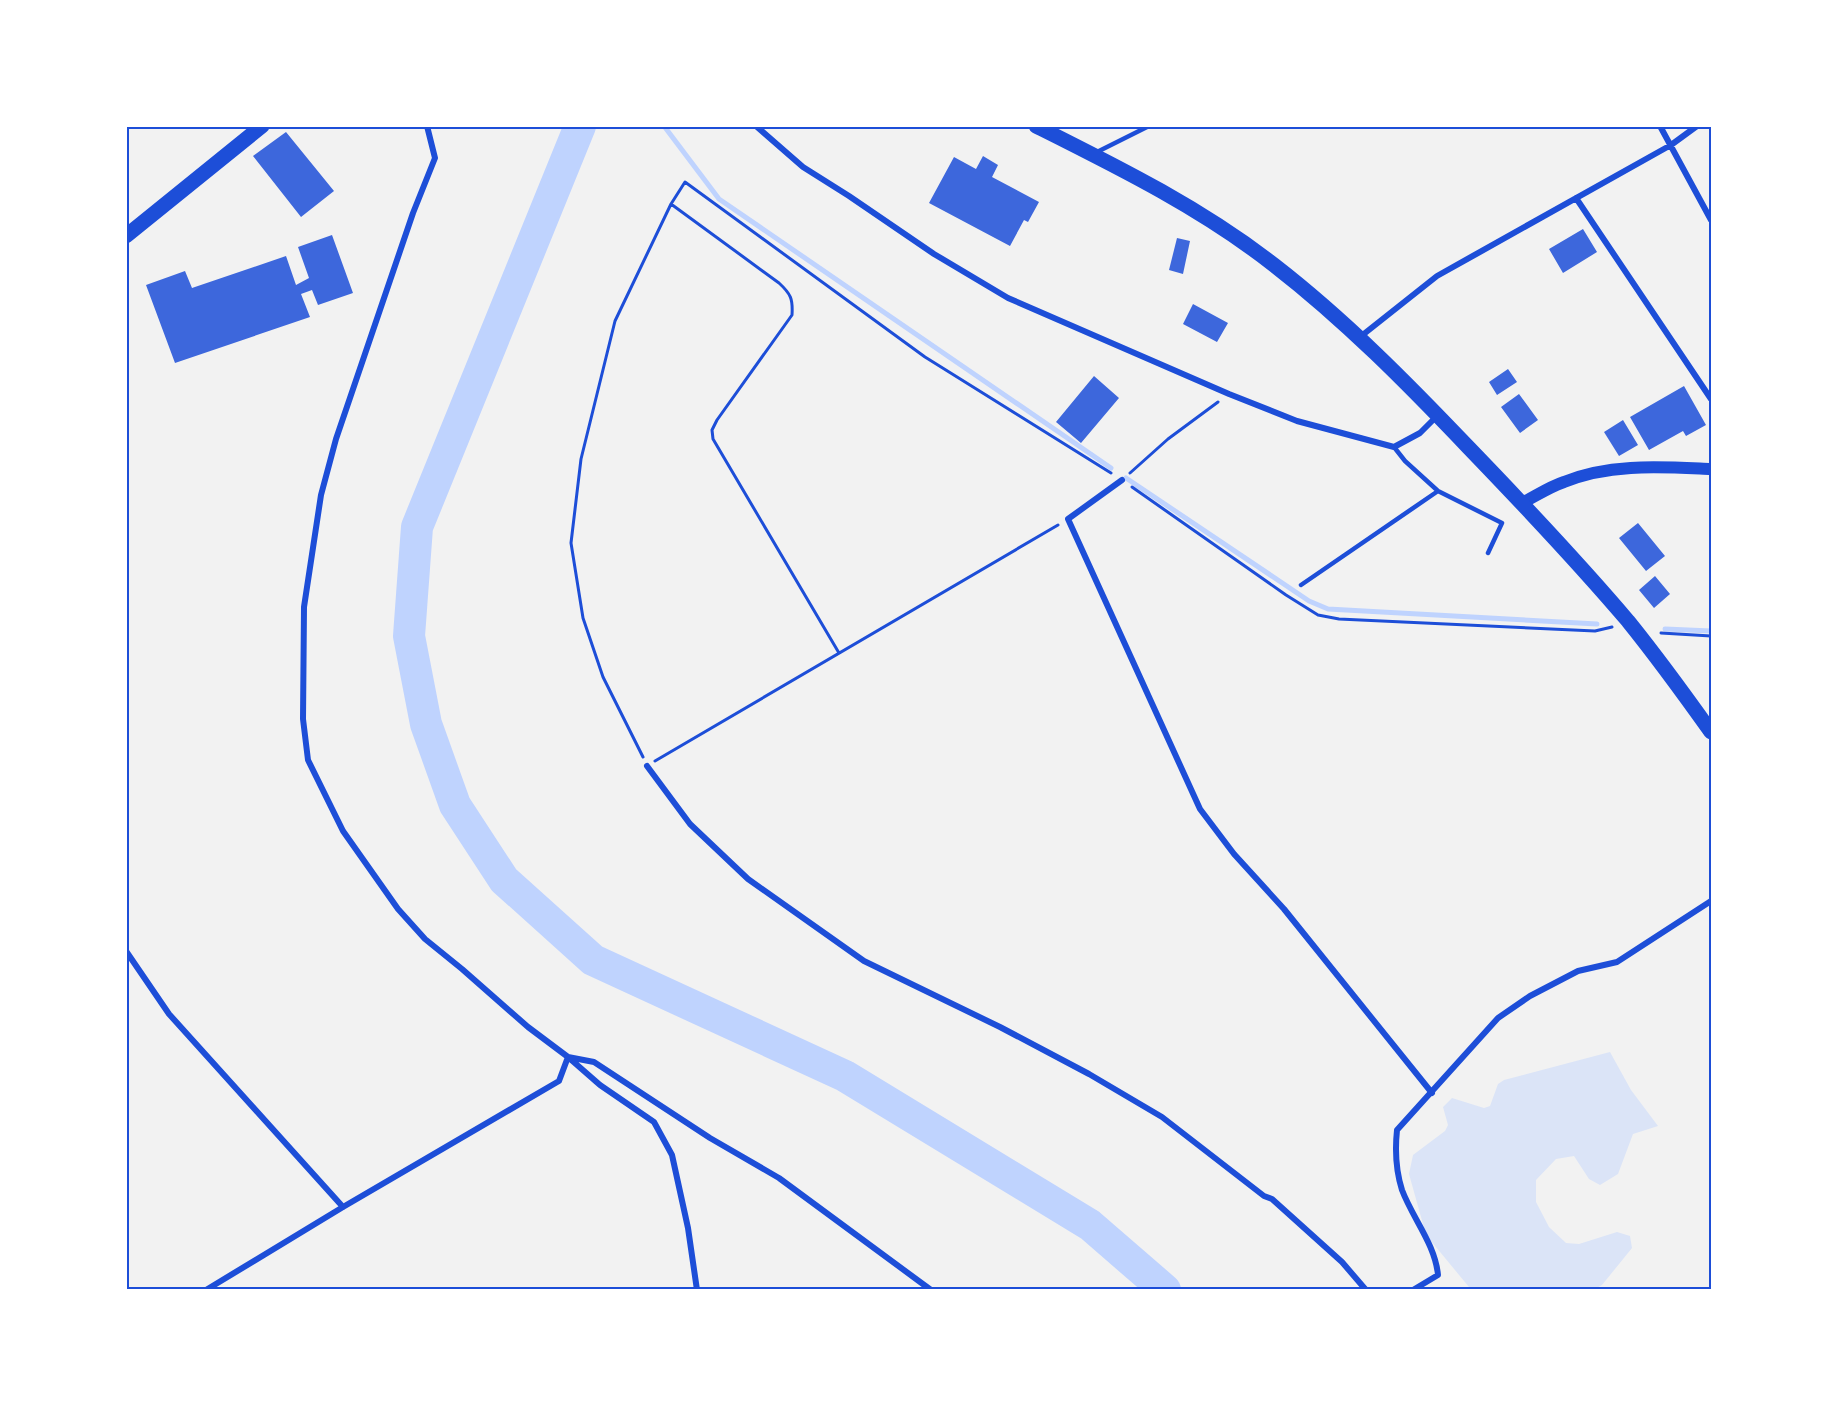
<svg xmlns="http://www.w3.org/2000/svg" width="1837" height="1416" font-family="Raleway,sans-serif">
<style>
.green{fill:#dbe4f7}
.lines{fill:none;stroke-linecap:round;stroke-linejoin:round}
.stream{stroke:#bfd3fe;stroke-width:5}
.river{stroke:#bfd3fe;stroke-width:32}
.building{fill:#3d67dc}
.path{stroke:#1d4ed8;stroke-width:3}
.service{stroke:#1d4ed8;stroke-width:4.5}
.minor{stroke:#1d4ed8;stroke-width:6}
.secondary{stroke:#1d4ed8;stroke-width:12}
.primary{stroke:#1d4ed8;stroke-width:15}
.neatline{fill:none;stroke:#1d4ed8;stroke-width:2}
</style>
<rect width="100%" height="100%" fill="#f2f2f2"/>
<path class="green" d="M 1610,1052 L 1631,1090 L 1658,1126 L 1633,1134 L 1618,1174 L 1600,1185 L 1589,1179 L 1574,1156 L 1556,1159 L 1536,1180 L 1536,1202 L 1549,1227 L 1566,1243 L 1579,1244 L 1617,1232 L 1630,1236 L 1632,1248 L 1602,1285 L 1593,1290 L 1481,1290 L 1469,1287 L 1426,1235 L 1409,1174 L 1413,1155 L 1445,1131 L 1448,1125 L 1443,1107 L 1452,1098 L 1484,1108 L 1490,1106 L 1498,1084 L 1504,1080 Z"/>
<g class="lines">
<path class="stream" d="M 664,126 L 719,199 L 1111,468
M 1126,478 L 1309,601 L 1328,609 L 1597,624
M 1665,629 L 1711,631"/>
<path class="river" d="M 580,126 L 417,527 L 409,636 L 426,724 L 455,805 L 504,880 L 593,960 L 845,1076 L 1090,1225 L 1165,1290"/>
</g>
<path class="building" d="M 286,132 L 334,191 L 301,217 L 253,156 Z
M 983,156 L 998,165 L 992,177 L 1039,202 L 1028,222 L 1024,220 L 1010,246 L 929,203 L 954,157 L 976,169 Z
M 1583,229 L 1597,252 L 1563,273 L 1549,249 Z
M 332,235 L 353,293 L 318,305 L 312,290 L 301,294 L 310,317 L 175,363 L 146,285 L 185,271 L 192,288 L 286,256 L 296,285 L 309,278 L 298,247 Z
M 1177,238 L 1190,241 L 1183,274 L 1169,270 Z
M 1193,304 L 1228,323 L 1217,342 L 1183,324 Z
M 1508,369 L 1517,382 L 1497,395 L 1489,382 Z
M 1094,376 L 1119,398 L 1081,443 L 1056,422 Z
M 1684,386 L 1706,425 L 1686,436 L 1683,431 L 1649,450 L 1630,417 Z
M 1519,394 L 1538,420 L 1520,433 L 1501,407 Z
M 1623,420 L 1638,445 L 1619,456 L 1604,432 Z
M 1638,523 L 1665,556 L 1646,571 L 1619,538 Z
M 1655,576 L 1670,594 L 1654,608 L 1639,590 Z"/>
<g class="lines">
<path class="path" d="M 671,204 L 779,283 C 791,294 793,299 792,315 L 717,420 L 712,430 L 713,439 L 839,653
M 1130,473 L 1168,439 L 1218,402
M 1132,487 L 1286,595 L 1318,615 L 1339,619 L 1595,631 L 1612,627
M 1661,633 L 1711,636
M 643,757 L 603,677 L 583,618 L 571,543 L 581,459 L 615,321 L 671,204 L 685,182 L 925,357 L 1111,473
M 655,761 L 1058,525"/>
<path class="service" d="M 1095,153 L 1149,126
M 1438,491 L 1502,523 L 1488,553
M 1301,585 L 1438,491 L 1405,461 L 1394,447"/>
<path class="minor" d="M 427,126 L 435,158 L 413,213 L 336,439 L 321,495 L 304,607 L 303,719 L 308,760 L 343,831 L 398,909 L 425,939 L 462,969 L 528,1027 L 568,1057 L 600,1085 L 654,1122 L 672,1155 L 688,1228 L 697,1290
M 756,126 L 803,167 L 849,196 L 934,254 L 1008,298 L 1229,394 L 1297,421 L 1394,447 L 1420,433 L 1437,416
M 1660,126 L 1711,220
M 1576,198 L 1711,399
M 1360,337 L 1437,276 L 1671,145 L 1697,126
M 1122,480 L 1068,519 L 1200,809 L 1234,854 L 1284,909 L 1432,1093
M 647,766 L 690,824 L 748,879 L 864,961 L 1000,1027 L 1089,1074 L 1162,1117 L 1264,1196 L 1272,1199 L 1342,1262 L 1366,1290
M 126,951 L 169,1014 L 343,1207
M 568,1057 L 594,1062 L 710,1138 L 779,1178 L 931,1290
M 206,1290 L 343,1207 L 559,1081 L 568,1057
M 1413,1290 L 1438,1275 C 1435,1244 1413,1219 1402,1190 C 1396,1171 1395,1149 1397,1130 L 1498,1018 L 1530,996 L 1578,971 L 1617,962 L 1711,901"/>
<path class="secondary" d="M 1522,503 C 1536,496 1549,487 1564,482 C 1610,463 1662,467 1711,469"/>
<path class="primary" d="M 1036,126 C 1118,167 1201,208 1274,265 C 1345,320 1408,384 1469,448 C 1523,504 1577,561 1628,621 C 1657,657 1684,694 1711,732
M 126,236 L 262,126"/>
</g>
<rect width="1837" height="1416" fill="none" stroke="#ffffff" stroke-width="255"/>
<rect x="128" y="128" width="1582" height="1160" class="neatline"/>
</svg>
